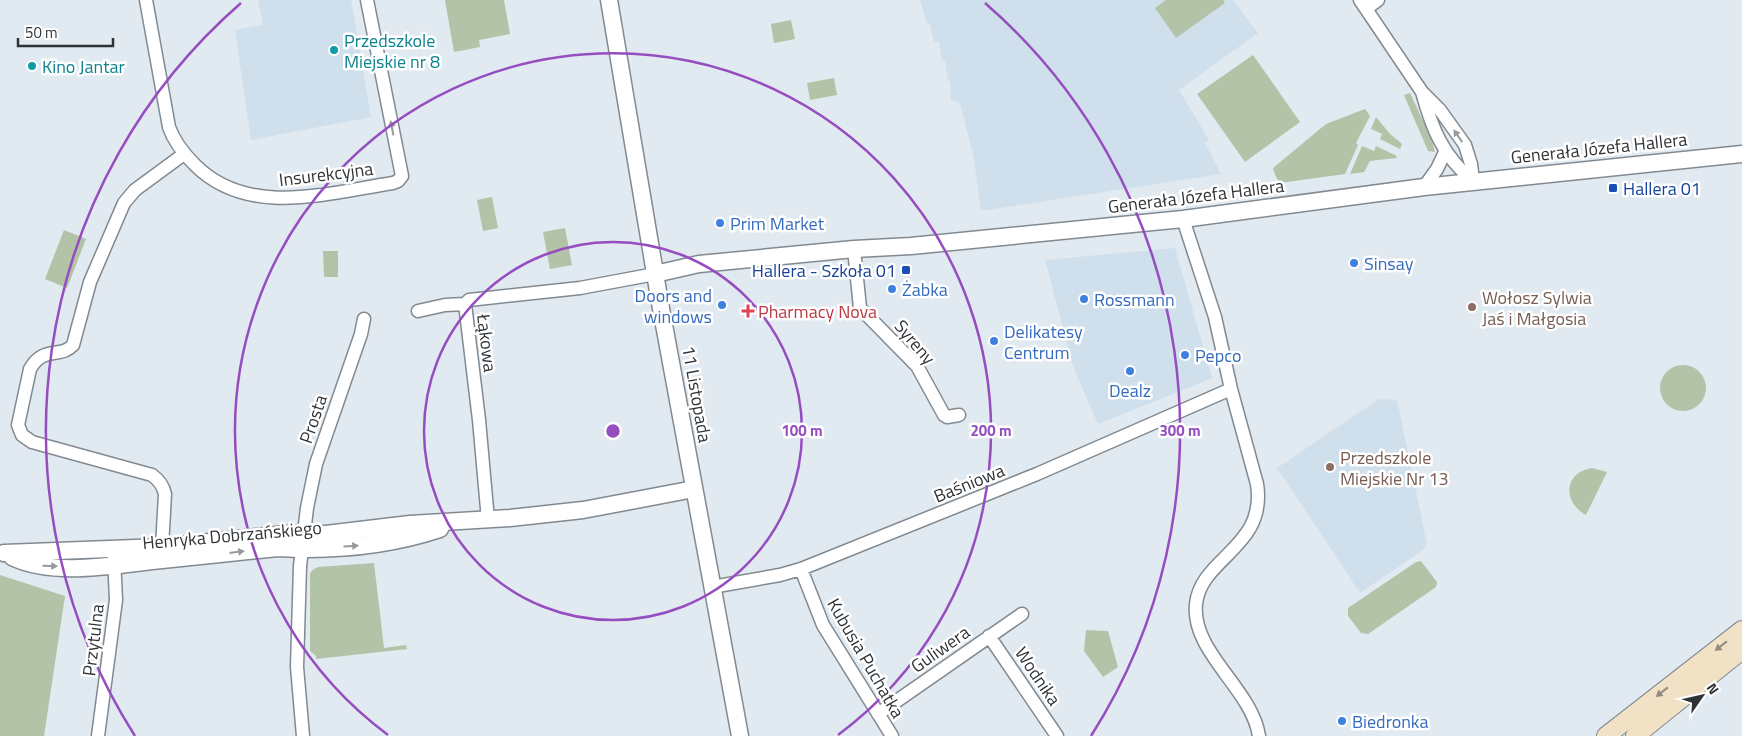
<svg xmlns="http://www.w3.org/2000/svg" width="1742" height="736" font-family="'Titillium Web',sans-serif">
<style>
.built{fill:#cfdfeb}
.green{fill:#b2c3a7}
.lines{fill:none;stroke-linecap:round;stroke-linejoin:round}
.minor-casing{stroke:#828a91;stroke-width:15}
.tertiary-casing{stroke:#828a91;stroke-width:19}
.secondary-casing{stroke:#828a91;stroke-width:20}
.minor{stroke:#fff;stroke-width:12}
.tertiary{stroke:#fff;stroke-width:16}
.secondary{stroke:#f2e2c5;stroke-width:18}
.oneway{fill:#98999a}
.oneway2{fill:#918a7e}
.ring{fill:none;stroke:#964dc0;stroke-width:2.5}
.culture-dot{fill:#0f9aa8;stroke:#fff;stroke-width:2}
.transit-dot{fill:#1a4fb4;stroke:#fff;stroke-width:2}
.shop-dot{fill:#3f7fe0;stroke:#fff;stroke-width:2}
.education-dot{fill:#8d6e63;stroke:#fff;stroke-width:2}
.health-dot{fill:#e0444e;stroke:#fff;stroke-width:2}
.labels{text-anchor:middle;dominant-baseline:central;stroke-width:5;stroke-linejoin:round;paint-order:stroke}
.culture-label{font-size:18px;fill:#0d838f;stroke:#fff;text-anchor:start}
.street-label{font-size:18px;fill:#303336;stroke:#fff}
.transit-label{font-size:18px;fill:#164399;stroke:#fff;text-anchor:start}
.shop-label{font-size:18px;fill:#366cbe;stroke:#fff;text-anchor:start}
.education-label{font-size:18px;fill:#785e54;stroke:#fff;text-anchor:start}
.health-label{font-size:18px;fill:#be3a42;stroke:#fff;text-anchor:start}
.centre{fill:#964dc0;stroke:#fff;stroke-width:2.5}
.ring-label{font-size:15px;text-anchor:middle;font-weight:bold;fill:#964dc0;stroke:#fff;stroke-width:5;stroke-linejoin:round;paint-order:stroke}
</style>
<rect width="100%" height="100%" fill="#e1e9f1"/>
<path class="built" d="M 258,0 L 351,0 L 371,117 L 251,140 L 235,30 L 263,25 Z
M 920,0 L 1233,0 L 1258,33 L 1179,90 L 1209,140 L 1205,143 L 1221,174 L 981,211 L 974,159 L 960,104 L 955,101 L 951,101 L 950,81 L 948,81 L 945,61 L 942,61 L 939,41 L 934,42 L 930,24 L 927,24 Z
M 1175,248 L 1212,378 L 1098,424 L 1074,369 L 1045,260 Z
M 1379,399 L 1397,400 L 1427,544 L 1423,550 L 1360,593 L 1277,468 Z"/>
<path class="green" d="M 445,0 L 504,0 L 510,34 L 479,40 L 480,47 L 454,52 Z
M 1166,0 L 1223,0 L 1225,3 L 1176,38 L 1155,8 Z
M 791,20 L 795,39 L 774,43 L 771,24 Z
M 1253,55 L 1300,122 L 1245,162 L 1197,94 Z
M 834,78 L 837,95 L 810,100 L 807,83 Z
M 1410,93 L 1431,138 L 1435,152 L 1428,151 L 1404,95 Z
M 1365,109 L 1370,116 L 1356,143 L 1358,145 L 1345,174 L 1280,183 L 1275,175 L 1273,168 L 1326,124 Z
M 1376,117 L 1390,134 L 1402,144 L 1400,149 L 1380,139 L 1382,134 L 1371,129 Z
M 1362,146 L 1374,151 L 1376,146 L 1397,156 L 1396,158 L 1370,161 L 1364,172 L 1350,174 Z
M 492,197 L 498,228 L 483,231 L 477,200 Z
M 565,228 L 572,265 L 550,269 L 543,232 Z
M 64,230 L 86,239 L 67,288 L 45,279 Z
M 323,251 L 338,251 L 338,277 L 324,277 Z
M1660 388a23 23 0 1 1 46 0a23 23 0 1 1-46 0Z
M 1592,468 L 1607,472 L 1586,515 C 1562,502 1564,472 1592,468 Z
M 1421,561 L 1437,582 L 1436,587 L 1368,634 L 1361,633 L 1348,616 L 1348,608 L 1416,562 Z
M 374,563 L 384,648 L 406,645 L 407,649 L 316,659 L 316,656 L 310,651 L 310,574 C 312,570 314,569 318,567 Z
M 0,575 L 65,596 L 44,736 L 0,736 Z
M 1086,630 L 1108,631 L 1118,667 L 1103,677 L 1084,651 Z"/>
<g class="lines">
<defs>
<path id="minor" d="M 146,0 L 169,127 C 174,142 184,154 195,165 C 248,218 327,193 393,183 L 398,181 L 402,176 L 367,0
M 1360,0 L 1422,92 L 1440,110 L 1465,145 L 1471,164 L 1473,181
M 1366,9 L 1378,0
M 1422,92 C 1432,129 1443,156 1473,181
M 1424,187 L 1437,169 L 1445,152
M 1183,219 L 1215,317 L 1231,389 L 1257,484 C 1267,548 1201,557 1196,604 C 1191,652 1252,689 1259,736
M 854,249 L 860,308 L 917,366 L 944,415 L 947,417 L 959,415
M 418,311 L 445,305 L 465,304
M 488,520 L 479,420 L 465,304 L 469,300 L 580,288 L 655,274
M 162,547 L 165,494 C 163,485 159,480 152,475 L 32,442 L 22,435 L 18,425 L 30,369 C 44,345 60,359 73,345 L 90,282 L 124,203 L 135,190 L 184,154
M 801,569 L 823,625 L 892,736
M 712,587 L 780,575 L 801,569 L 1037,474 L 1231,389
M 989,636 L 1057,736
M 878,714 L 1022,614
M 98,736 L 116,600 L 114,558
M 303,736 L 297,667 L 300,566 L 307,508 L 316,464 L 361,334 L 364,319"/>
<path id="tertiary" d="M 609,0 L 660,303 L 740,736
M 655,274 L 699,264 L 854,249 L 911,246 L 1183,219 L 1424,187 L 1742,154
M 4,553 L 162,547 L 286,534 L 326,534 L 410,524 L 510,518 L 583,510 L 694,489
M 12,557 C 51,576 109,566 152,561 C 194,557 236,552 278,548 C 331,551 389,546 440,529"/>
<path id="secondary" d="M 1606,736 L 1742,630
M 1635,736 L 1742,650"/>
</defs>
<use href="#minor" class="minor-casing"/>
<use href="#tertiary" class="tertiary-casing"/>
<use href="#secondary" class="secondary-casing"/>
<use href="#minor" class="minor"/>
<use href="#tertiary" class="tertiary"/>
<use href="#secondary" class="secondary"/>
</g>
<defs><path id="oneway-solid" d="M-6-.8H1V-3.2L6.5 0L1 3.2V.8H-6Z" transform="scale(1.25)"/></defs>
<g class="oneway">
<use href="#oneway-solid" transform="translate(392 128) rotate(-101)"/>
<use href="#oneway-solid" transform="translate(1458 136) rotate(-125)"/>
<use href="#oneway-solid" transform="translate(351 546) rotate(-4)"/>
<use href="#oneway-solid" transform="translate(237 552) rotate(-7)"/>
<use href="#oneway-solid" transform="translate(50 566) rotate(2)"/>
</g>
<g class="oneway2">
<use href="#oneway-solid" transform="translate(1721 646) rotate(142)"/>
<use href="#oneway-solid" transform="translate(1662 692) rotate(142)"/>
</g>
<g class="ring">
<circle cx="613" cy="431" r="189"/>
<path d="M388 735A378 378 0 1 1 838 735"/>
<path d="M135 736A567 567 0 0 1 241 3M985 3A567 567 0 0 1 1091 736"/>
</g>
<g class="culture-dot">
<circle cx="334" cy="50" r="5"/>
<circle cx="32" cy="66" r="5"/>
</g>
<g class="transit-dot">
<rect x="1608" y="183" width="10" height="10" rx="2.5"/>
<rect x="901" y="265" width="10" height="10" rx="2.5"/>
</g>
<g class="shop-dot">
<circle cx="720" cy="223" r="5"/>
<circle cx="1354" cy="263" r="5"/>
<circle cx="892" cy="289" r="5"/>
<circle cx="1084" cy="299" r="5"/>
<circle cx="722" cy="305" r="5"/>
<circle cx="994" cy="341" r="5"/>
<circle cx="1185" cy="355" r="5"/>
<circle cx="1130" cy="371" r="5"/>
<circle cx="1342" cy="721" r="5"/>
</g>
<g class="education-dot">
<circle cx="1472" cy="307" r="5"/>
<circle cx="1330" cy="467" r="5"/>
</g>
<path class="health-dot" d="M745.5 303.5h5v5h5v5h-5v5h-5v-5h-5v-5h5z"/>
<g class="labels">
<g class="culture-label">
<text x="344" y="40">Przedszkole<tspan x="344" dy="21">Miejskie nr 8</tspan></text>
<text x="42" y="66">Kino Jantar</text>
</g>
<g class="street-label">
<text transform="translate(1599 148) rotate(-6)">Generała Józefa Hallera</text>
<text transform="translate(326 174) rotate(-7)">Insurekcyjna</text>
<text transform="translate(1196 196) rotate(-7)">Generała Józefa Hallera</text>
<text transform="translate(915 342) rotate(50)">Syreny</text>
<text transform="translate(487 343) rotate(83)">Łąkowa</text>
<text transform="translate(697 394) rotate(80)">11 Listopada</text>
<text transform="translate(313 419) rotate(-71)">Prosta</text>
<text transform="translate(969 483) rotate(-22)">Baśniowa</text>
<text transform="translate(232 535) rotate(-5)">Henryka Dobrzańskiego</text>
<text transform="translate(93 640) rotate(-83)">Przytulna</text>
<text transform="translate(940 649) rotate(-35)">Guliwera</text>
<text transform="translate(866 658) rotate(60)">Kubusia Puchatka</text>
<text transform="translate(1038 676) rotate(56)">Wodnika</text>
</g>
<g class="transit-label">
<text x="1623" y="188">Hallera 01</text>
<text x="896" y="270" text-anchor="end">Hallera - Szkoła 01</text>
</g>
<g class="shop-label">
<text x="730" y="223">Prim Market</text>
<text x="1364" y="263">Sinsay</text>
<text x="902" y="289">Żabka</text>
<text x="712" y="295" text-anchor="end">Doors and<tspan x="712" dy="21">windows</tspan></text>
<text x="1094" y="299">Rossmann</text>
<text x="1004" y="331">Delikatesy<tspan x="1004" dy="21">Centrum</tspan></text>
<text x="1195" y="355">Pepco</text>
<text x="1130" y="390" text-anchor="middle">Dealz</text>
<text x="1352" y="721">Biedronka</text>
</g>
<g class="education-label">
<text x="1482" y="297">Wołosz Sylwia<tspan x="1482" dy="21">Jaś i Małgosia</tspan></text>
<text x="1340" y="457">Przedszkole<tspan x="1340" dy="21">Miejskie Nr 13</tspan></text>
</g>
<g class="health-label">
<text x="758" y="311">Pharmacy Nova</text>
</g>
</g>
<circle cx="613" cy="431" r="8" class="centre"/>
<g class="ring-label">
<text x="802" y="436">100 m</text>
<text x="991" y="436">200 m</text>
<text x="1180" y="436">300 m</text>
</g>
<g transform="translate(1702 696) rotate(56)" stroke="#ffffff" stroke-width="4" paint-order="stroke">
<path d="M0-4L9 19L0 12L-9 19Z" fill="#303336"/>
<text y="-8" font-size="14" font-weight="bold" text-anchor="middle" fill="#303336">N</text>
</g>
<path d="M18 38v8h95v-8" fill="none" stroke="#303336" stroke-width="2.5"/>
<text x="25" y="38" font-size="15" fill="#303336" stroke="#ffffff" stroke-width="4" paint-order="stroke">50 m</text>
</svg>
